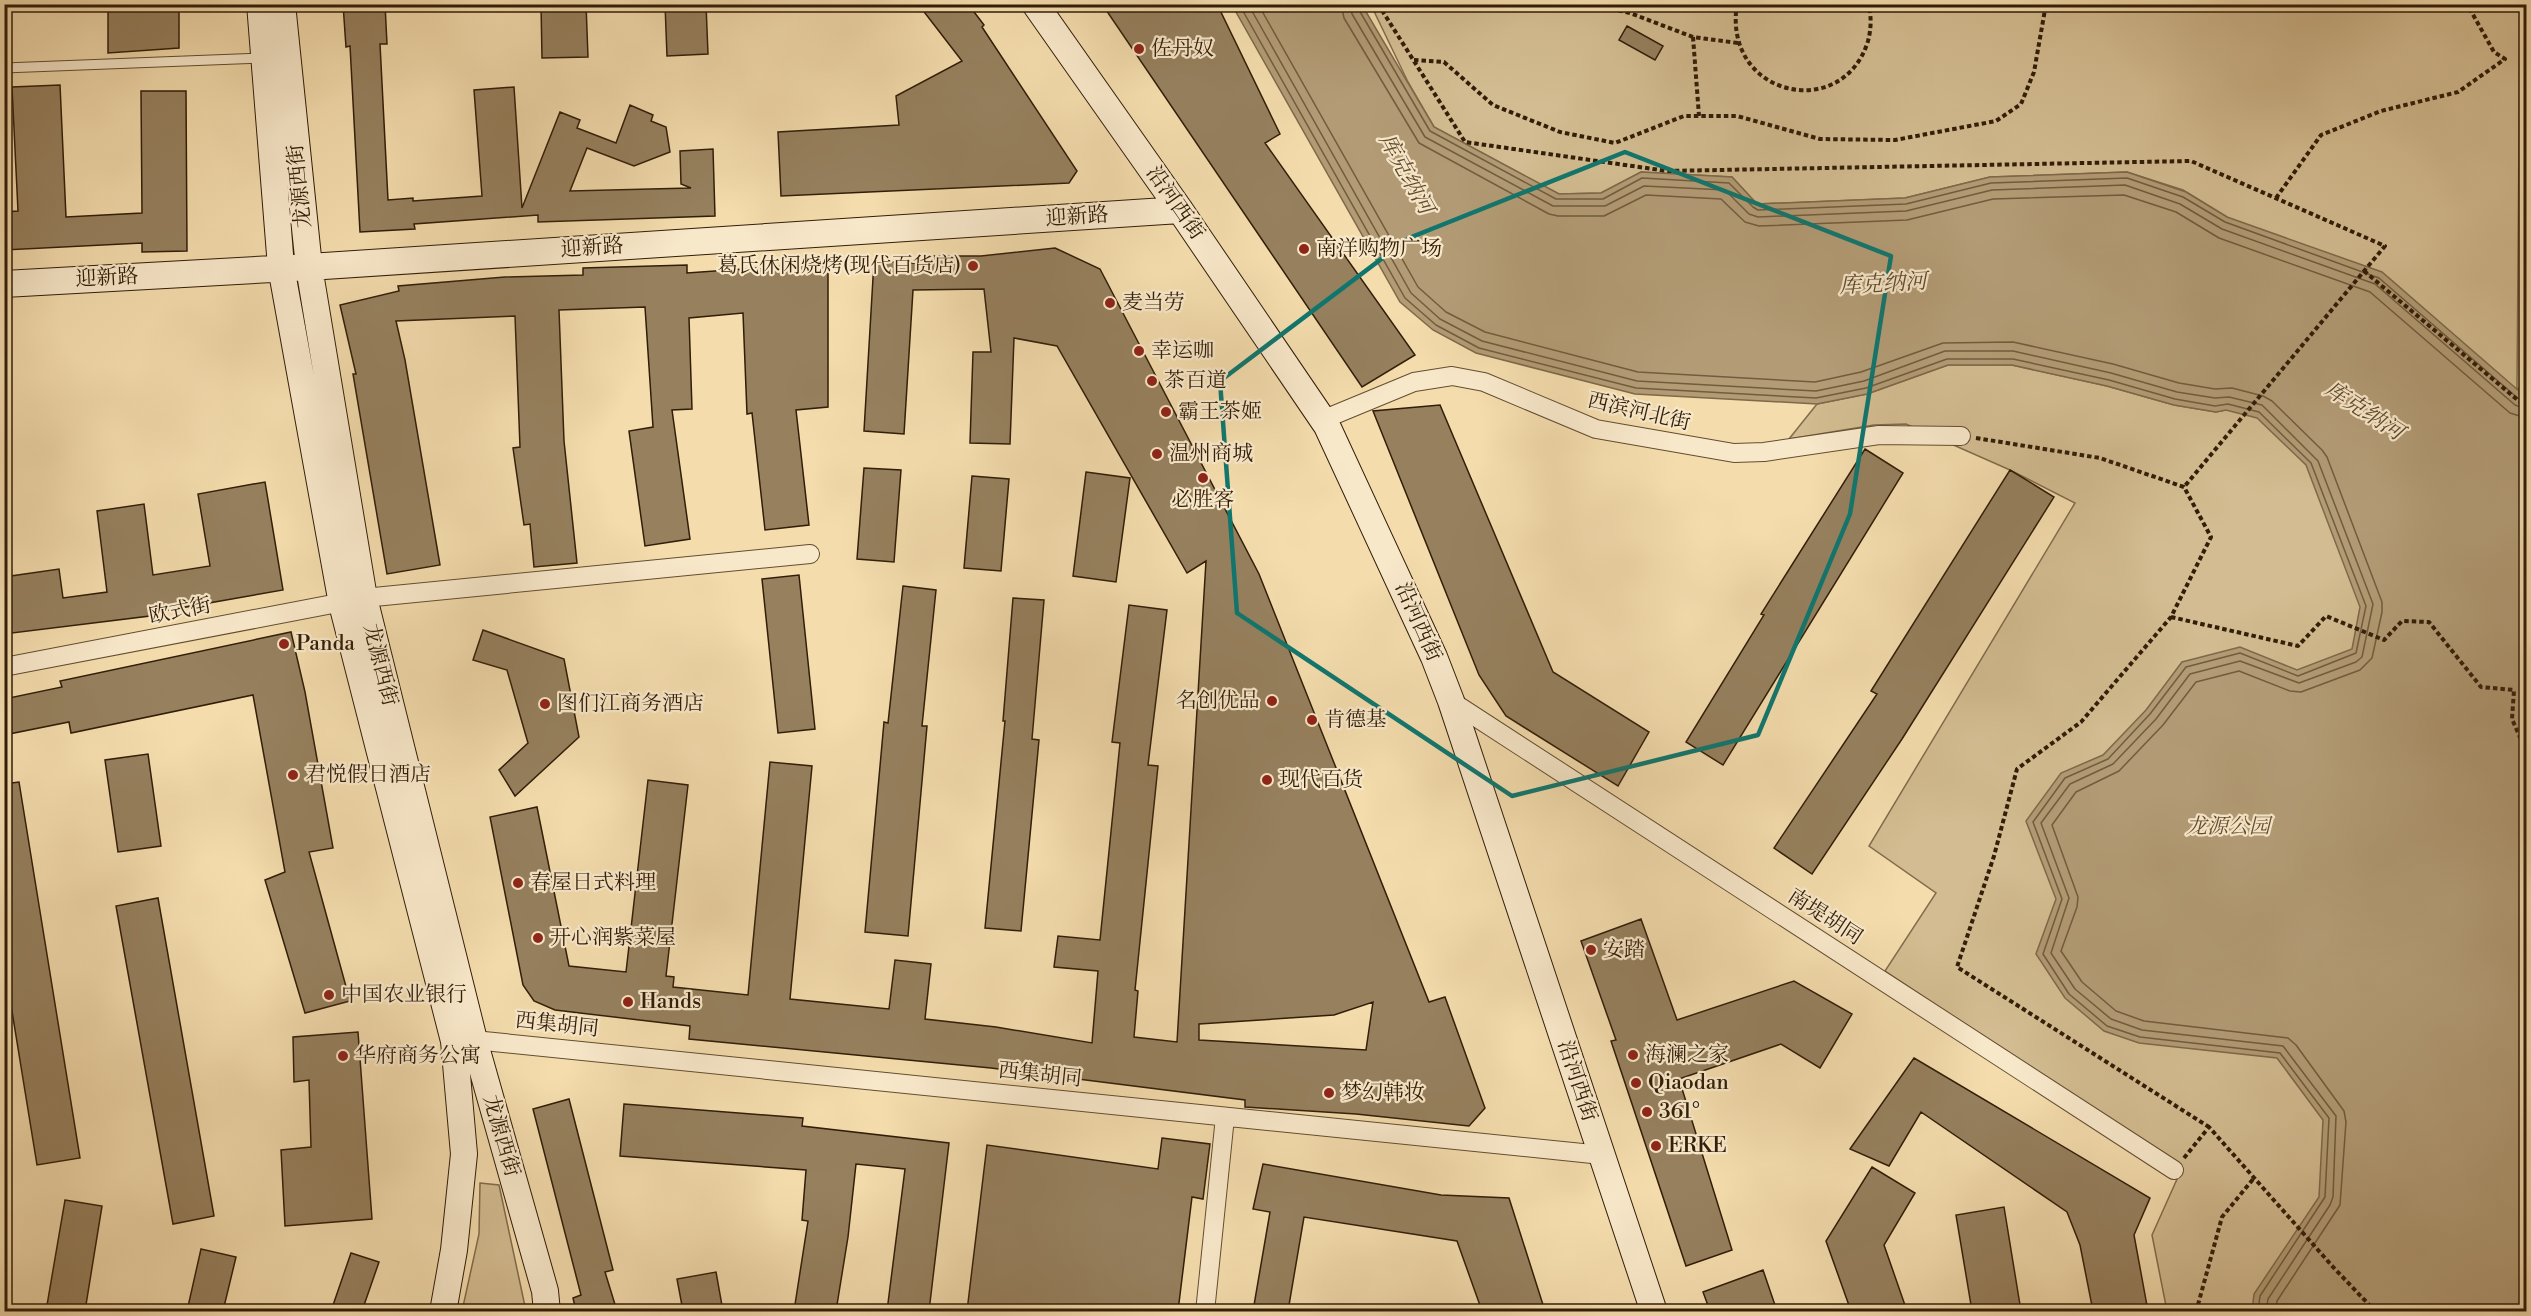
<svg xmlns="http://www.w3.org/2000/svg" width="2531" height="1316" font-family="'Libre Bodoni','Noto Serif SC',serif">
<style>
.green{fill:#d3bc91;stroke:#826c4c;stroke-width:1.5}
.water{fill:#b29b75;stroke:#7e6949;stroke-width:1.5}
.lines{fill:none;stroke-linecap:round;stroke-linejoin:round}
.shore{stroke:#725c3e;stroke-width:1.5}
.building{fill:#96805e;stroke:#311d08;stroke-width:1.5;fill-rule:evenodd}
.lane-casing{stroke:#624d31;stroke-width:11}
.street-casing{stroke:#624d31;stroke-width:20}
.secondary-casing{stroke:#311d08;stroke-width:28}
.path{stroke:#311d08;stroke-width:4;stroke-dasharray:4.5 3;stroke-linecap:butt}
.lane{stroke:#f8e8ca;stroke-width:9}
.street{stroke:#f8e8ca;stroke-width:18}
.secondary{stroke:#f8e8ca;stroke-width:26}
.marked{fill:none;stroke:#0f766e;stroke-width:4.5;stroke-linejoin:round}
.poi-dot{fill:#8f2418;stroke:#f8e8ca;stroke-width:2}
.labels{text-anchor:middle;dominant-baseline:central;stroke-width:4.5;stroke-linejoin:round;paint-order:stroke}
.poi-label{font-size:21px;fill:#311d08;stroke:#f8e8ca;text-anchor:start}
.street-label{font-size:21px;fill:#311d08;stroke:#f8e8ca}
.park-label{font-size:21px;font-style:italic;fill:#624d31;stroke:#f8e8ca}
.water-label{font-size:22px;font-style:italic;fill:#5e492e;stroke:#f8e8ca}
</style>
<rect width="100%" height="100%" fill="#f4dcad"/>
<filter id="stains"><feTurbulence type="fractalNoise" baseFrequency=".00333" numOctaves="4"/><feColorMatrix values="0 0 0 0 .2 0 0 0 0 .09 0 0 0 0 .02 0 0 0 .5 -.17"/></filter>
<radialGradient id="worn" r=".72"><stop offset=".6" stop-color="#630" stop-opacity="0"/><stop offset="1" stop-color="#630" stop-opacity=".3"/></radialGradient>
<path class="green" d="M 1371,5 L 2520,5 L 2517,388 L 2526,389 L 2526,1311 L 2167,1311 L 2152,1235 L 2182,1168 L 1885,971 L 1936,893 L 1869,846 L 2075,503 L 2010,470 L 1906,424 L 1874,425 L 1789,439 L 1817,404 L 1867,394 L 1948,365 L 2012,365 L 2107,386 L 2174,405 L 2216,412 L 2226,410 L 2227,217 L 2183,190 L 2127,172 L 1990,177 L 1905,198 L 1757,204 L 1732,177 L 1641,172 L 1601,193 L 1559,194 L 1434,127 L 1408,82 Z
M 480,1183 L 499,1185 L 526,1311 L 462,1311 L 479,1234 Z"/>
<path class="water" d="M 1232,5 L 1362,5 L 1434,127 L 1559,194 L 1601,193 L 1641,172 L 1732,177 L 1757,204 L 1905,198 L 1990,177 L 2127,172 L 2186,192 L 2227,217 L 2382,272 L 2526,397 L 2526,1311 L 2252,1311 L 2254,1294 L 2319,1197 L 2323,1120 L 2277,1058 L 2139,1043 L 2104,1031 L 2065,998 L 2036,954 L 2056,899 L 2026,821 L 2061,773 L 2103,755 L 2146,710 L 2182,662 L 2240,647 L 2297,670 L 2352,649 L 2360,607 L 2306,465 L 2257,418 L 2226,410 L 2216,412 L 2174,405 L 2107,386 L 2012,365 L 1948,365 L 1867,394 L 1817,404 L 1635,394 L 1476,353 L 1433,330 L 1400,302 Z"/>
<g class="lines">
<path class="shore" d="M 1239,4 L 1405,298 L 1436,325 L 1479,348 L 1636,388 L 1816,398 L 1866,388 L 1947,359 L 2013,359 L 2109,380 L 2175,399 L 2215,406 L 2228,404 L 2259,412 L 2311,463 L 2366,606 L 2356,653 L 2298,676 L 2240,653 L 2186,667 L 2150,714 L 2108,759 L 2065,778 L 2033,822 L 2062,899 L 2043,954 L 2069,994 L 2107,1026 L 2140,1037 L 2280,1053 L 2329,1118 L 2325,1197 L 2260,1296 L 2258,1312
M 1248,4 L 1411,293 L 1440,319 L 1482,341 L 1637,381 L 1816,391 L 1864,381 L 1945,351 L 2013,351 L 2111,373 L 2177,392 L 2215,398 L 2229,397 L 2262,405 L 2318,461 L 2373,604 L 2362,657 L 2356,662 L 2299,683 L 2240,661 L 2190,674 L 2156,719 L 2113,764 L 2070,784 L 2041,823 L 2069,898 L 2051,953 L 2075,989 L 2111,1019 L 2142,1030 L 2283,1046 L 2336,1116 L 2333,1197 L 2330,1205 L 2268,1299 L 2266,1312
M 1258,4 L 1418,287 L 1446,312 L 1485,332 L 1638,372 L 1815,382 L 1861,372 L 1943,343 L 2013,342 L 2113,364 L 2179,383 L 2215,389 L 2232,388 L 2263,396 L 2272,401 L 2322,450 L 2327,457 L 2382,602 L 2382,612 L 2372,658 L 2360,670 L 2301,692 L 2290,691 L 2239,671 L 2196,682 L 2163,725 L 2119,771 L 2076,792 L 2052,825 L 2078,897 L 2077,907 L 2061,951 L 2082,982 L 2116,1011 L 2144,1021 L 2288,1038 L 2296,1045 L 2344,1111 L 2346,1122 L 2340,1205 L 2277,1301 L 2275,1312
M 1341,4 L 1344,18 L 1419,143 L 1549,214 L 1558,216 L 1604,216 L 1646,195 L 1721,199 L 1745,222 L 1759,226 L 1907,220 L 1993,199 L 2124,195 L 2176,212 L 2219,238 L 2370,292 L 2510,413 L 2526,418
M 1350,4 L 1352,14 L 1425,137 L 1553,206 L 1605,206 L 1644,186 L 1725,190 L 1749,214 L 1758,217 L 1906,211 L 1992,190 L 2125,185 L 2180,204 L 2222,229 L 2375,284 L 2515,405 L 2526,409
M 1358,4 L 1359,10 L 1430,131 L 1556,199 L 1603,199 L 1642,178 L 1729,183 L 1753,207 L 1758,210 L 1906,204 L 1991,183 L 2127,178 L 2183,197 L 2225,222 L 2379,278 L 2520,400 L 2526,402"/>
</g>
<path class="building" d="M 108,4 L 179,4 L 179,48 L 108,53 Z
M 343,4 L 385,4 L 387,44 L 380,44 L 388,200 L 413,198 L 413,201 L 482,196 L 474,90 L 514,87 L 522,208 L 560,112 L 580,120 L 577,128 L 616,143 L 630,105 L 653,115 L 651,121 L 666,127 L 670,152 L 634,166 L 587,148 L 570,191 L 691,188 L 681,184 L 680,151 L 713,149 L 715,216 L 538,222 L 538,215 L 414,224 L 415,229 L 360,232 L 350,46 L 346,47 Z
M 541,4 L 586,4 L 588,57 L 542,58 Z
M 665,4 L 706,4 L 708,54 L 667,56 Z
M 918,4 L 968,4 L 984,25 L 982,27 L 1077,171 L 1069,183 L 781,196 L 778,132 L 899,125 L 896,96 L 962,61 Z
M 1102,4 L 1217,4 L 1280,134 L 1265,143 L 1415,355 L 1362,387 Z
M 1627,26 L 1663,46 L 1655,60 L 1619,40 Z
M 60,85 L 66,217 L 142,213 L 141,91 L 186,91 L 187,251 L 142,252 L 142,243 L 4,250 L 4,212 L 18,211 L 12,87 Z
M 1055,248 L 1100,269 L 1259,574 L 1429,1002 L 1445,997 L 1485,1108 L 1469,1126 L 1356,1114 L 1245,1107 L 1245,1100 L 991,1068 L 689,1039 L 690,1026 L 555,1010 L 534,1001 L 523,985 L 490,817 L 537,807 L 569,966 L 626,972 L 648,780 L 688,785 L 666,976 L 674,977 L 673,987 L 748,995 L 770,762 L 812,766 L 790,999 L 889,1009 L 895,960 L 931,964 L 925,1019 L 996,1027 L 1092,1043 L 1098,971 L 1054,967 L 1058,936 L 1100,940 L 1120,743 L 1112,742 L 1129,605 L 1167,610 L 1148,765 L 1158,766 L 1135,990 L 1138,991 L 1134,1037 L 1177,1042 L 1206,561 L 1187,573 L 1057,346 L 1014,338 L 1010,444 L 970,443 L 973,352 L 991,352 L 984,289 L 913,290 L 904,434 L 864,431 L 874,261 L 929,264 L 929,256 L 981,256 ZM 1373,1002 L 1366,1050 L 1199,1040 L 1199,1024 L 1334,1015 Z
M 828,263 L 828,407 L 796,410 L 809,525 L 765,530 L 752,413 L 747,414 L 743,313 L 689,318 L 692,409 L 672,410 L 690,539 L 645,546 L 629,431 L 653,427 L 645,307 L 559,310 L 564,441 L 577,563 L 534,567 L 530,524 L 524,525 L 513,448 L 520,447 L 515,316 L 396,321 L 405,360 L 440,565 L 387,574 L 353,374 L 356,374 L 340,305 L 399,291 L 398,286 L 505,277 L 583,275 L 583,268 L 687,265 L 687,273 Z
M 1440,405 L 1553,672 L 1649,732 L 1618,786 L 1506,716 L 1479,675 L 1373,411 Z
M 1865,449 L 1903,473 L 1723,765 L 1686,742 L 1764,615 L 1761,614 Z
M 864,468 L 901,470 L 894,562 L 857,559 Z
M 2010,470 L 2054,497 L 1902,739 L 1812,874 L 1774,848 L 1877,694 L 1871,691 Z
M 1086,472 L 1130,478 L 1116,582 L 1073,576 Z
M 972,476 L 1009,479 L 1001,571 L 964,568 Z
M 265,482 L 283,590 L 158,612 L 158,615 L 4,634 L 4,577 L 59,569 L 63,598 L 107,592 L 97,511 L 144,504 L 153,575 L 210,566 L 198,494 Z
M 799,575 L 815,729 L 778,733 L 762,579 Z
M 903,586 L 936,590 L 922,726 L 927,726 L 908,936 L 865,932 L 884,722 L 888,723 Z
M 1013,598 L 1044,600 L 1032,739 L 1039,740 L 1021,931 L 985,928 L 1005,721 L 1003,721 Z
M 483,630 L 564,659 L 579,737 L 515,796 L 499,770 L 528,743 L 507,670 L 473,660 Z
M 291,632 L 305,692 L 333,848 L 309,852 L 350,1001 L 305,1013 L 265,880 L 285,872 L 253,695 L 71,733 L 69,722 L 4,735 L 4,699 L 62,687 L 60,681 Z
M 148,754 L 161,846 L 118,852 L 105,760 Z
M 19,782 L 80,1158 L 37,1165 L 4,962 L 4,784 Z
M 158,898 L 214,1216 L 173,1224 L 116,906 Z
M 1641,919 L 1677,1020 L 1794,981 L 1852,1014 L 1820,1068 L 1781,1044 L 1679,1079 L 1732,1250 L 1686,1266 L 1611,1041 L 1616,1040 L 1581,941 Z
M 358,1032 L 372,1219 L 285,1226 L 281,1150 L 311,1147 L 309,1080 L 294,1082 L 293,1037 Z
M 1914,1058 L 2150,1198 L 2134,1235 L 2148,1311 L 2093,1311 L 2080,1245 L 2067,1212 L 1921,1112 L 1889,1166 L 1850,1149 Z
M 569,1099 L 613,1270 L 605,1272 L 617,1311 L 576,1311 L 573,1298 L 581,1295 L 533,1109 Z
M 624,1104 L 803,1118 L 802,1126 L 949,1143 L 929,1311 L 887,1311 L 905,1169 L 856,1164 L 848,1237 L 836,1311 L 794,1311 L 808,1221 L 802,1220 L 806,1170 L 620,1156 Z
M 1162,1138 L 1210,1144 L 1203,1199 L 1192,1197 L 1178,1311 L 967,1311 L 987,1145 L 1158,1169 Z
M 1263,1164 L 1441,1195 L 1509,1198 L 1545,1311 L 1482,1311 L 1457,1241 L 1304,1217 L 1288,1311 L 1253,1311 L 1270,1212 L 1253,1209 Z
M 1872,1167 L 1915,1193 L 1884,1245 L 1907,1311 L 1851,1311 L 1826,1241 Z
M 65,1200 L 102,1206 L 85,1311 L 46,1311 Z
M 2004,1207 L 2021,1311 L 1972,1311 L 1956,1215 Z
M 201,1249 L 236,1257 L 223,1311 L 187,1311 Z
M 351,1253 L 379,1262 L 362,1311 L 331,1311 Z
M 1763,1270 L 1777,1311 L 1710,1311 L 1703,1292 Z
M 716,1272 L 723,1311 L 683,1311 L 677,1279 Z"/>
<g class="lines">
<defs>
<path id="lane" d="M 4,68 L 263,58"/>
<path id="street" d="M 1322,420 L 1414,382 L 1452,376 L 1484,382 L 1596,429 L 1734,453 L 1764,452 L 1879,435 L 1961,436
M 4,667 L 364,598 L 810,554
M 1451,701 L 2174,1170
M 474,1040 L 1602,1155
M 1205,1312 L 1225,1117"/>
<path id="secondary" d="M 260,4 L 281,267 L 342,604 L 454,1041 L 464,1154 L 454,1250 L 443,1312
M 282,4 L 309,267 L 364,598 L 474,1040 L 545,1291 L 547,1312
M 1035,4 L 1180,210 L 1327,426 L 1434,657 L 1451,701 L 1654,1312
M 4,284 L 309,267 L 1180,210"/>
</defs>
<use href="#lane" class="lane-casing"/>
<use href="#street" class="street-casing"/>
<use href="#secondary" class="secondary-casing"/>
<path class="path" d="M 1378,4 L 1465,142 L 1667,171 L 2191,161 L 2385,246 L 2184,487
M 1589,4 L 1630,13 L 1693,37 L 1738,43
M 1737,4 C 1722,97 1843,123 1868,41 C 1871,30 1872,16 1868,4
M 1693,37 L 1699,116
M 1414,60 L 1444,62 L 1493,105 L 1560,132 L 1615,143 L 1684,116 L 1737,116 L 1820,139 L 1895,140 L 1996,121 L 2021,104 L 2034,72 L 2046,4
M 2276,198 L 2321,135 L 2381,111 L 2458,92 L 2505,59 L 2494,52 L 2467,4
M 2364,271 L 2526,407
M 1976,438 L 2100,458 L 2184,487 L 2211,537 L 2171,617 L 2081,722 L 2017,769 L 1994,856 L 1957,967 L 2209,1127
M 2171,617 L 2298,646 L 2326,616 L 2384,640 L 2402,621 L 2429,622 L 2481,687 L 2514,690 L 2512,719 L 2526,751
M 2184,1158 L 2209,1127 L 2334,1268 L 2376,1312
M 2196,1312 L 2222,1217 L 2254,1178"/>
<use href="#lane" class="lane"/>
<use href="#street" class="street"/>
<use href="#secondary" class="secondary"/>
</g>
<path class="marked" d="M 1625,152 L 1891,256 L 1850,514 L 1758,735 L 1512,796 L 1237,613 L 1220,381 L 1409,238 Z"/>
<g class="poi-dot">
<circle cx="1139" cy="49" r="6"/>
<circle cx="1304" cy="249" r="6"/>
<circle cx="973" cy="266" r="6"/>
<circle cx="1110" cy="303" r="6"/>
<circle cx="1139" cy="351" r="6"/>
<circle cx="1152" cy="381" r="6"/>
<circle cx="1166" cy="412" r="6"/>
<circle cx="1157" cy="454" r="6"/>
<circle cx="1203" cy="478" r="6"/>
<circle cx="284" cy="644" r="6"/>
<circle cx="1272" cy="701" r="6"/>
<circle cx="545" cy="704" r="6"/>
<circle cx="1312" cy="720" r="6"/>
<circle cx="293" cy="775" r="6"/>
<circle cx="1267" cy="780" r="6"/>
<circle cx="518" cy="883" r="6"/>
<circle cx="538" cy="938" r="6"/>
<circle cx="1591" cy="950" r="6"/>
<circle cx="329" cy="995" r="6"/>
<circle cx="628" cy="1002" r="6"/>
<circle cx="1633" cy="1055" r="6"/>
<circle cx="343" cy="1056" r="6"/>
<circle cx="1636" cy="1083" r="6"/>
<circle cx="1329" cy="1093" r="6"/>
<circle cx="1647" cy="1112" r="6"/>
<circle cx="1656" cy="1146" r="6"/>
</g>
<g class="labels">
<g class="poi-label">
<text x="1151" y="49">佐丹奴</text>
<text x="1316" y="249">南洋购物广场</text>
<text x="961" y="266" text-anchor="end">葛氏休闲烧烤(现代百货店)</text>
<text x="1122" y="303">麦当劳</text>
<text x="1151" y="351">幸运咖</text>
<text x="1164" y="381">茶百道</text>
<text x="1178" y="412">霸王茶姬</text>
<text x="1169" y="454">温州商城</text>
<text x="1203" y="500" text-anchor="middle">必胜客</text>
<text x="296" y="644">Panda</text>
<text x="1260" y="701" text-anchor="end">名创优品</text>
<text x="557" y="704">图们江商务酒店</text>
<text x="1324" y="720">肯德基</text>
<text x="305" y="775">君悦假日酒店</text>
<text x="1279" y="780">现代百货</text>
<text x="530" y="883">春屋日式料理</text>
<text x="550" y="938">开心润紫菜屋</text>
<text x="1603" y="950">安踏</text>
<text x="341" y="995">中国农业银行</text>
<text x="640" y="1002">Hands</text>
<text x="1645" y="1055">海澜之家</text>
<text x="355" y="1056">华府商务公寓</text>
<text x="1648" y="1083">Qiaodan</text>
<text x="1341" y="1093">梦幻韩妆</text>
<text x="1659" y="1112">361°</text>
<text x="1668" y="1146">ERKE</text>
</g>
<g class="street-label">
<text transform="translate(300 186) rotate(-96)">龙源西街</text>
<text transform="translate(1175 203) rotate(55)">沿河西街</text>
<text transform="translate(1077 217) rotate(-4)">迎新路</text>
<text transform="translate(592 248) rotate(-4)">迎新路</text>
<text transform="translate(107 278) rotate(-3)">迎新路</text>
<text transform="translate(1639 412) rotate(13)">西滨河北街</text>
<text transform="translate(180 611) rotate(-11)">欧式街</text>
<text transform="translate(1418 622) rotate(66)">沿河西街</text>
<text transform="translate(380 665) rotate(76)">龙源西街</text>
<text transform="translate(1825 917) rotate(33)">南堤胡同</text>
<text transform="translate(557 1025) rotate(6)">西集胡同</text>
<text transform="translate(1040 1075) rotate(6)">西集胡同</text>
<text transform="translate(1577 1081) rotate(72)">沿河西街</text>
<text transform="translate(501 1136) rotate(74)">龙源西街</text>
</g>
<g class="park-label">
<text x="2228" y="827">龙源公园</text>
</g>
<g class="water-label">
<text transform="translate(1406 174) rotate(61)">库克纳河</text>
<text transform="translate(1883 284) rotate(-3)">库克纳河</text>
<text transform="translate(2364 411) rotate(33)">库克纳河</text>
</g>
</g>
<rect width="2531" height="1316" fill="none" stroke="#f4dcad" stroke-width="24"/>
<rect x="6" y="6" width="2519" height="1304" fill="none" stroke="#311d08" stroke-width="3"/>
<rect x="12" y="12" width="2507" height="1292" fill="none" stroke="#311d08" stroke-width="1.5"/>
<rect width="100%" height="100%" filter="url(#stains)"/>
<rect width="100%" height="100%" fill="url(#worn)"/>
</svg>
